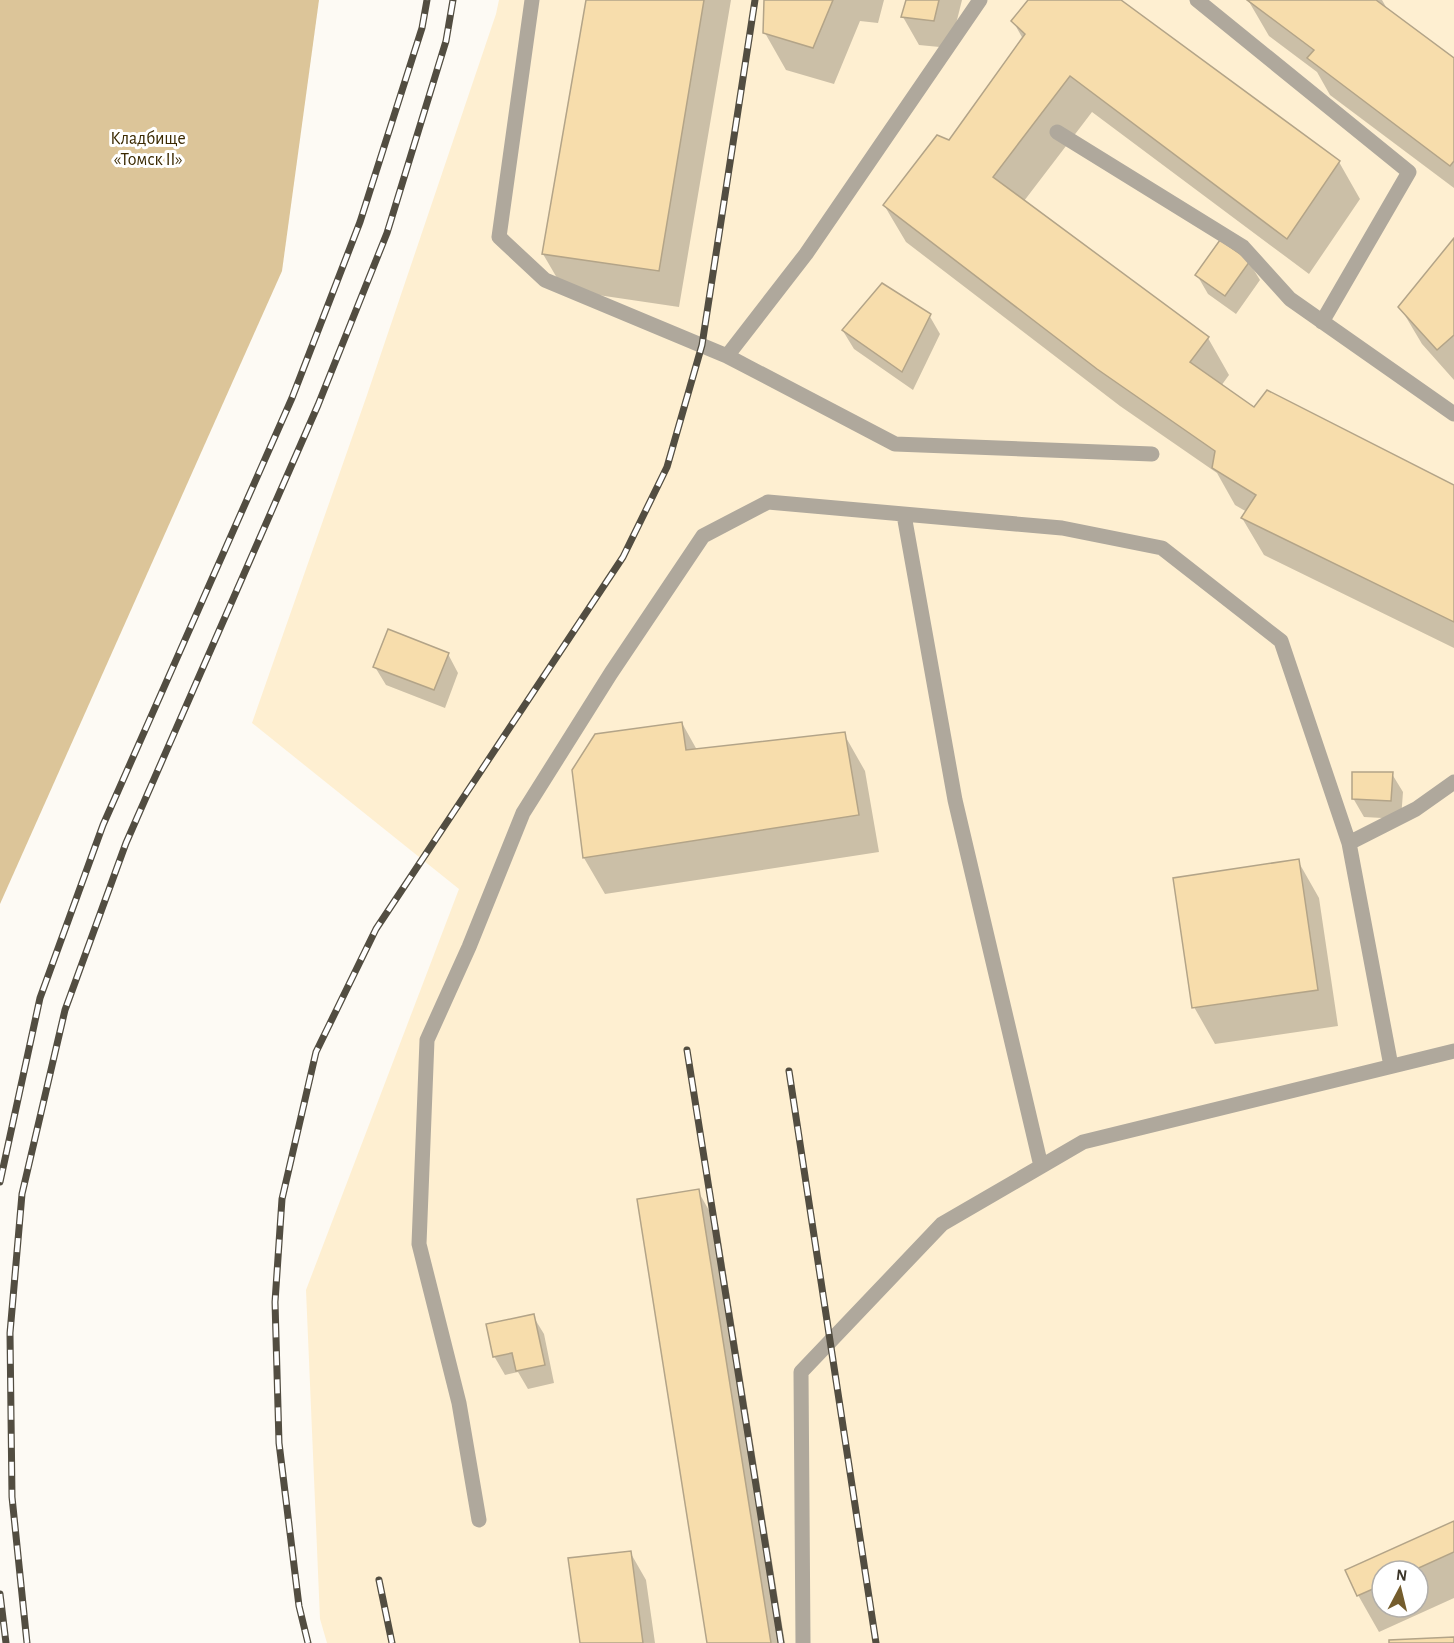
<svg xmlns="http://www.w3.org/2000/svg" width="1454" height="1643" font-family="'Alegreya Sans',sans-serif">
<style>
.built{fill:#feefd1;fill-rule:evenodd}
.green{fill:#dcc599}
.shadow{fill:#0003;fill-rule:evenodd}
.building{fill:#f7ddac;stroke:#b3a488;stroke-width:1.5}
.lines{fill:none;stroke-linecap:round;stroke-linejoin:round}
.lane{stroke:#afa89c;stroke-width:15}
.rail-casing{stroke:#524d41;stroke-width:7}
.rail{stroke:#fff;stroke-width:4.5;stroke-dasharray:14;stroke-linecap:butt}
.labels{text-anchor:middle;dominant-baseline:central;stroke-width:6;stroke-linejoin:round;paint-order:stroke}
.park-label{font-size:18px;fill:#3a2900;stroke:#fff}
</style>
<rect width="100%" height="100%" fill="#fdfaf4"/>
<path class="built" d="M 499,0 L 1454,0 L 1454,1643 L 327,1643 L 320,1619 L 306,1290 L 459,889 L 252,723 L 367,395 L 496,14 ZM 1382,1571 L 1418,1571 L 1418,1607 L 1382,1607 Z"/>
<path class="green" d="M 0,0 L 319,0 L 282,271 L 0,904 Z"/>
<path class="shadow" d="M 588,0 L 731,0 L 679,307 L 564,290 L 543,254 Z
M 765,0 L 884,0 L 878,23 L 860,21 L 834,84 L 786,70 L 765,33 Z
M 907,0 L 962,0 L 950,48 L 919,45 L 903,17 Z
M 1030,0 L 1118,0 L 1339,162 L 1360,199 L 1309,274 L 1092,112 L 1024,201 L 1208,338 L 1229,375 L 1221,386 L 1255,409 L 1454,487 L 1454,648 L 1264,555 L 1242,518 L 1247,512 L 1235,505 L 1217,473 L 1120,406 L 906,242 L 884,205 L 950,142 L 1023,39 L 1013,21 Z
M 1248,0 L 1382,0 L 1389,12 L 1454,60 L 1454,188 L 1330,95 L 1317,72 L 1269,36 Z
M 1454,240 L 1454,380 L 1422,344 L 1400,307 Z
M 1249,262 L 1260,280 L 1236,314 L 1208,294 L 1197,275 Z
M 929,315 L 940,334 L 913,390 L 854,349 L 843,331 Z
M 448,654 L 458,673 L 445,708 L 386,685 L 375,667 Z
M 682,723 L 697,750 L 844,734 L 865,771 L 879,852 L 605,894 L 584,858 Z
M 1392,774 L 1403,792 L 1401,819 L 1364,817 L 1353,798 Z
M 1298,861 L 1319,898 L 1338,1026 L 1215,1044 L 1194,1007 Z
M 698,1191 L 719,1228 L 785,1643 L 708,1643 Z
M 533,1316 L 544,1334 L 554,1383 L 528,1389 L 518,1372 L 505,1375 L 494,1356 Z
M 1454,1522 L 1454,1598 L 1379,1632 L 1358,1595 L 1347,1570 ZM 1382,1571 L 1418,1571 L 1418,1607 L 1382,1607 Z
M 630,1552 L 646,1580 L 655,1643 L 581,1643 Z"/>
<path class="building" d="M 586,0 L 704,0 L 659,271 L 542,254 Z
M 764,0 L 833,0 L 813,48 L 763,33 Z
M 906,0 L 939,0 L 934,21 L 901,17 Z
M 1028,0 L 1121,0 L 1340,161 L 1287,239 L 1070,76 L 993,177 L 1209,337 L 1190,362 L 1254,407 L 1267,390 L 1454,485 L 1454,622 L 1241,518 L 1256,495 L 1212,468 L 1215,451 L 1097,369 L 883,205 L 937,135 L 949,140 L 1025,34 L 1011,21 Z
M 1247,0 L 1376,0 L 1454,58 L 1454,161 L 1450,166 L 1307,58 L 1314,50 Z
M 1454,238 L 1454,335 L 1437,350 L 1398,307 Z
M 1220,240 L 1250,261 L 1225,296 L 1195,275 Z
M 882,283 L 931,314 L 902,372 L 842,330 Z
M 388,629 L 449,653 L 434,690 L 373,667 Z
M 682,722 L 686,750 L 845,732 L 859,815 L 583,858 L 572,770 L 595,734 Z
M 1352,772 L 1393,772 L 1391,801 L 1352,799 Z
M 1299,859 L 1318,990 L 1192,1008 L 1173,878 Z
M 699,1189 L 771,1643 L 707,1643 L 637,1199 Z
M 534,1314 L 545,1365 L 516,1371 L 512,1353 L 493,1357 L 486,1324 Z
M 1454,1521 L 1454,1552 L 1412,1571 L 1382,1571 L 1382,1585 L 1357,1596 L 1345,1570 Z
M 631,1551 L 643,1643 L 580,1643 L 568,1558 Z
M 1454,1637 L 1454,1643 L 1389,1643 L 1389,1640 Z"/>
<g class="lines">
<path class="lane" d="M 532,0 L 499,237 L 545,280 L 727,356 L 895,444 L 1152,454
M 1197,0 L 1409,172 L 1322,322
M 1057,132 L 1243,247 L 1290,299 L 1454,414
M 727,356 L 806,254 L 980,0
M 904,515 L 955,800 L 1041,1166
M 1349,843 L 1416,809 L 1454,782
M 479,1520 L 459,1403 L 419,1244 L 427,1040 L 469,947 L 523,813 L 611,673 L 703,536 L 768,502 L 1062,528 L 1162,548 L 1281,641 L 1349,843 L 1391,1066
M 803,1643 L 801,1372 L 942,1224 L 1083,1142 L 1454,1051"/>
<defs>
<path id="rail" d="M 687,1050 L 781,1643
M 789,1071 L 876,1643
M 0,1182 L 40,998 L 103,825 L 292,398 L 360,222 L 422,28 L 427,0
M 379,1580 L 392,1643
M 0,1594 L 6,1643
M 27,1643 L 12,1497 L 10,1333 L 22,1194 L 65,1010 L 126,843 L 318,405 L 387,233 L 446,41 L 453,0
M 308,1643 L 299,1606 L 279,1443 L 275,1302 L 282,1199 L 316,1052 L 376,929 L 623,557 L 667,467 L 702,345 L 755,0"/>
</defs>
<use href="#rail" class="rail-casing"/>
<use href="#rail" class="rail"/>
</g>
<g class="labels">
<g class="park-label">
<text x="148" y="139">Кладбище<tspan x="148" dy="21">«Томск II»</tspan></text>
</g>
</g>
<g transform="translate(1400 1589) rotate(7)"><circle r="28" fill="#ffffff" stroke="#b1aea9" stroke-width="1.5"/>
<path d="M0-4.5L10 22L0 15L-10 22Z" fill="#745d2d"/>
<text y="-9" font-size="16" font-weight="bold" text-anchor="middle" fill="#3b3529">N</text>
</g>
</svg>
